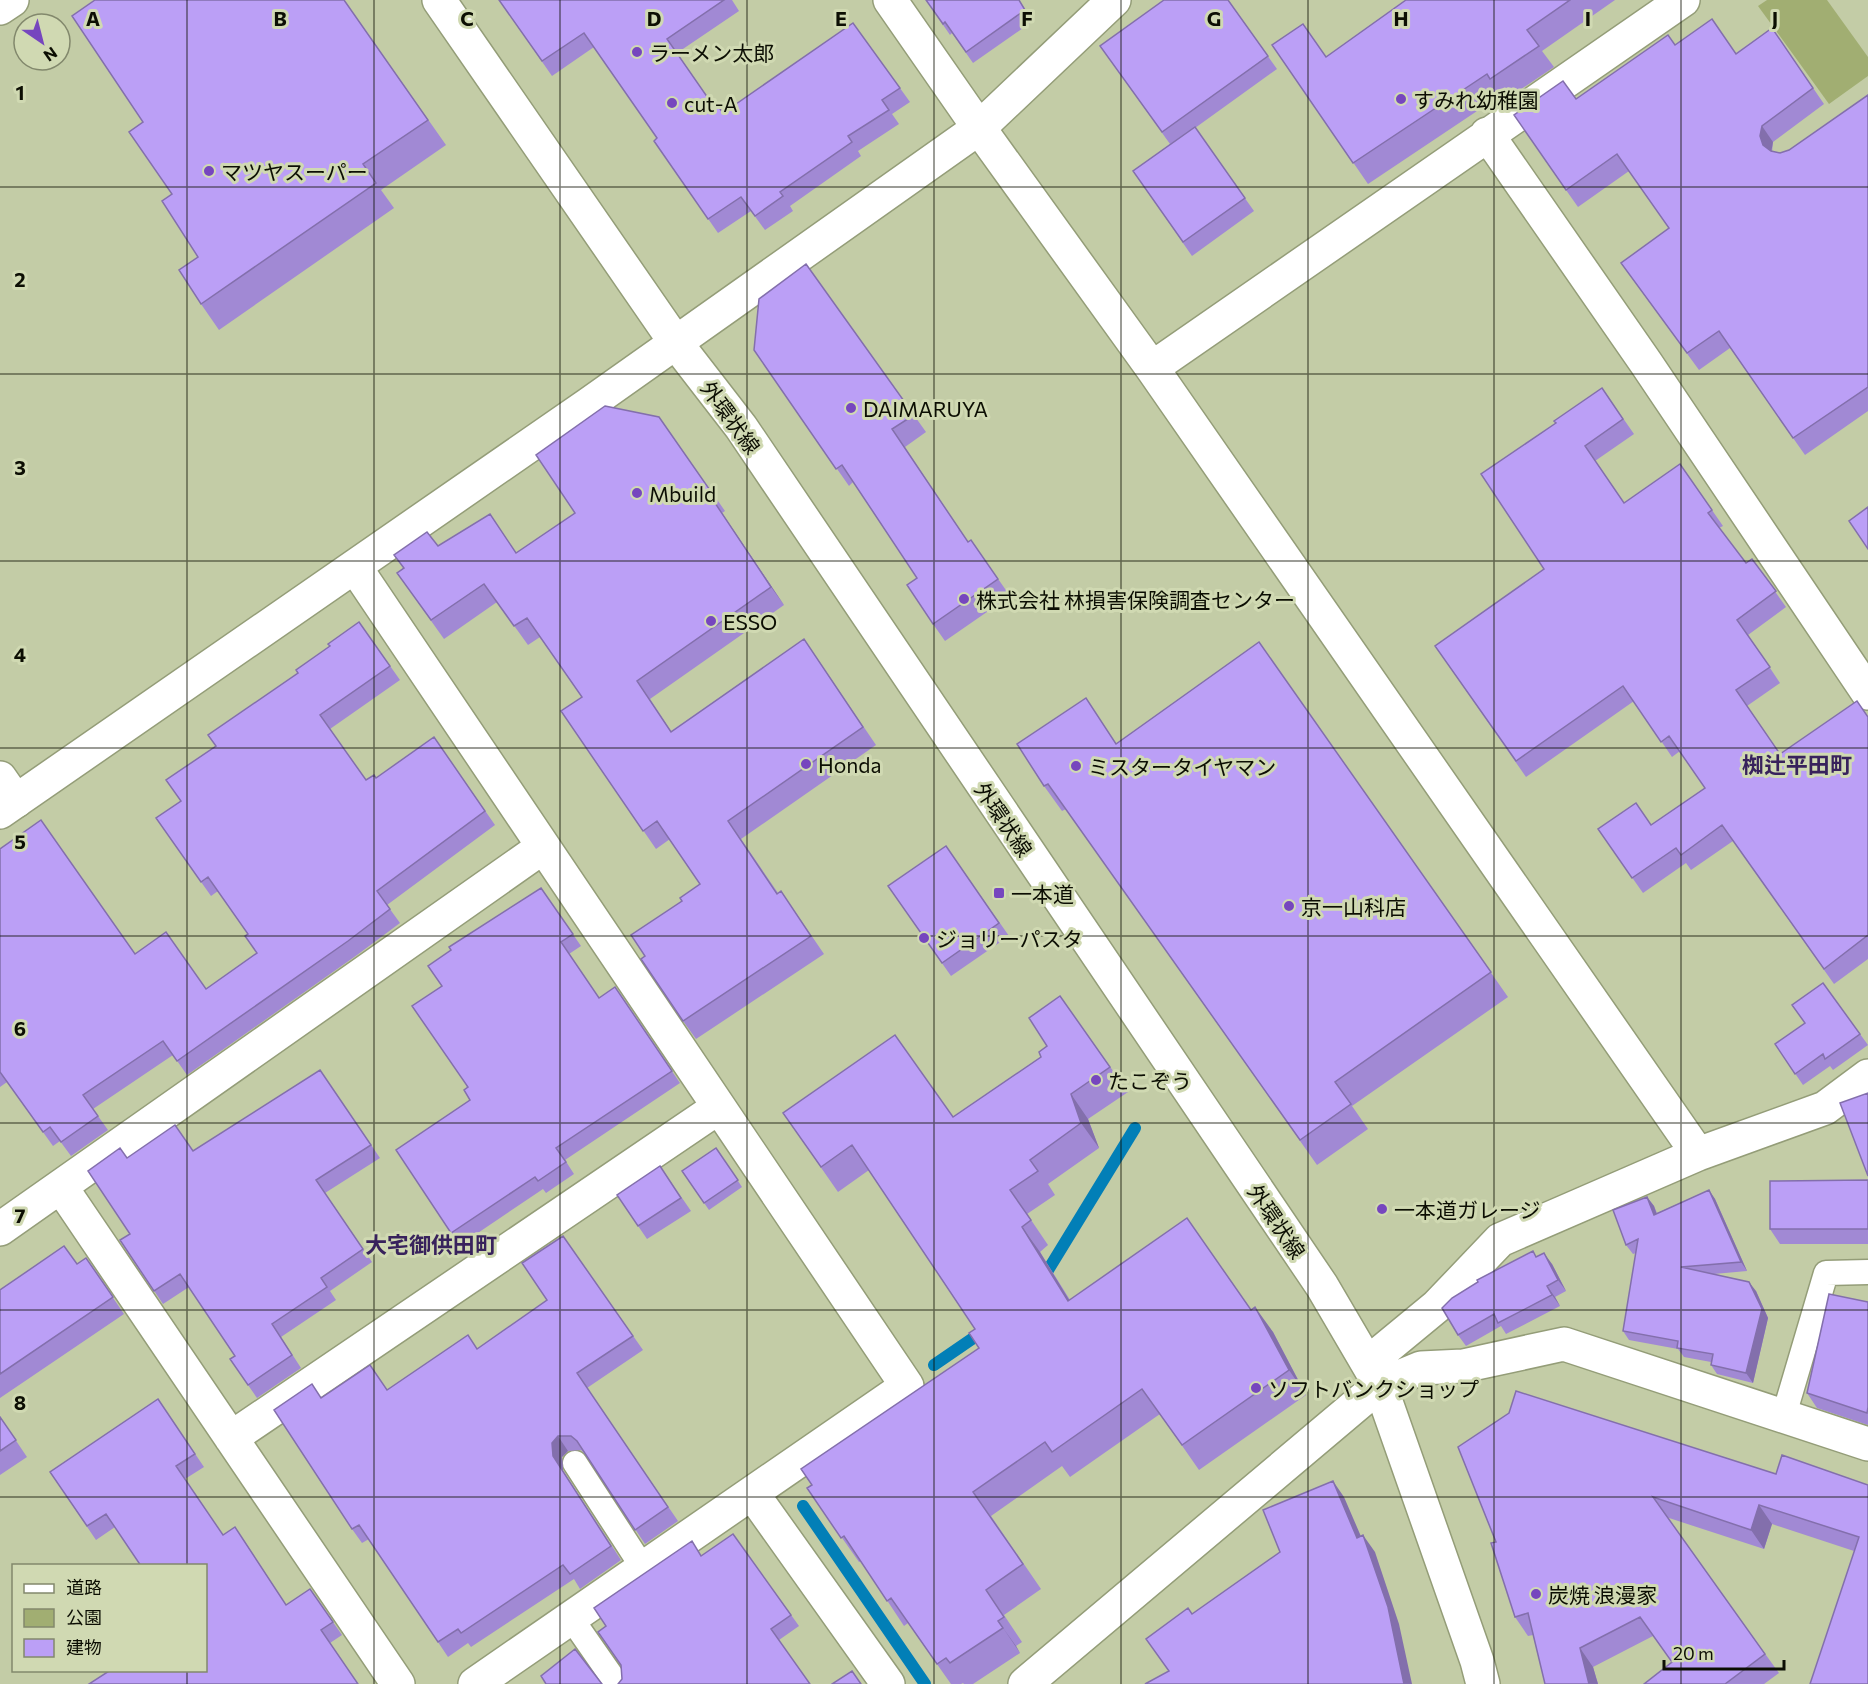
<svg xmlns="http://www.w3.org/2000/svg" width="1868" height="1684" font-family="Commissioner,'Noto Sans JP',sans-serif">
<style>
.green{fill:#a1ae72}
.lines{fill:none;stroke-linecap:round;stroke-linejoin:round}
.stream{stroke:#027fb7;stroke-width:12}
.service-casing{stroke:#949d78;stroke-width:27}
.minor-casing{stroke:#949d78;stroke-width:36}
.tertiary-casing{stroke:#949d78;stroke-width:36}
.secondary-casing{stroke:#949d78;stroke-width:36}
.service{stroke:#fff;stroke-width:24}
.minor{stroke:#fff;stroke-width:33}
.tertiary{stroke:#fff;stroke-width:33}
.secondary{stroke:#fff;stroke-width:33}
.wall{fill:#a189d4}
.shaded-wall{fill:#836fac}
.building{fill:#bb9ff6;stroke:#836fac;stroke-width:1.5}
.grid{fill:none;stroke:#0c0e03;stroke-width:1.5;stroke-opacity:0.55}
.poi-dot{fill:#7646be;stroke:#d0d9b2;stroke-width:2}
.labels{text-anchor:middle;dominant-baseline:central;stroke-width:6;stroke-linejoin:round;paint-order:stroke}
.poi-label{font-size:21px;fill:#0c0e03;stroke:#d0d9b2;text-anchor:start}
.street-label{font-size:21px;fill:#0c0e03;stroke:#d0d9b2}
.neighbourhood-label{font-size:22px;font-weight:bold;fill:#38225c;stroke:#d0d9b2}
.grid-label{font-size:20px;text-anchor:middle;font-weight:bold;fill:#0c0e03;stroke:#d0d9b2;stroke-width:6;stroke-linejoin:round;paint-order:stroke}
</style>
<rect width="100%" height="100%" fill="#c3cca6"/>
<path class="green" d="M 1767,0 L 1827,0 L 1868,57 L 1868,76 L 1829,104 L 1758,6 Z"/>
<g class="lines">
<path class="stream" d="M 1042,1280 L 1135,1128
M 934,1365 L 985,1330
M 803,1506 L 925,1684"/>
<defs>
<path id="service" d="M 1784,1415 L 1826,1273 L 1868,1272
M 575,1463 L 643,1568
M 571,1618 L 617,1684"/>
<path id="minor" d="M 0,8 L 12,0
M 979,128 L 1152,368 L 1698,1154
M 1487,134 L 1646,363 L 1868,693
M 1152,368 L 1683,0
M 355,567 L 907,1386 L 475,1684
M 0,778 L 16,801
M 61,1187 L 398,1684
M 0,1229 L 543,847
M 1380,1385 L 1380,1353 L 1437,1306 L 1500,1240 L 1698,1154 L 1825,1108 L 1868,1076
M 231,1438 L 719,1107
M 752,1493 L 888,1684
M 1025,1684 L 1380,1385 L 1421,1368 L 1463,1366 L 1564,1344 L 1868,1444"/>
<path id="tertiary" d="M 890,0 L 979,128
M 0,812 L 589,404 L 979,128 L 1114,0"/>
<path id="secondary" d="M 439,0 L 676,343 L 741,427 L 1322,1286 L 1380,1385 L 1477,1661 L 1483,1684"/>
</defs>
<use href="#service" class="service-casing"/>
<use href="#minor" class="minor-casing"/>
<use href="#tertiary" class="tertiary-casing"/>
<use href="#secondary" class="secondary-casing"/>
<use href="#service" class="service"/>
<use href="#minor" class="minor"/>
<use href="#tertiary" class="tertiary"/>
<use href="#secondary" class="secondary"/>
</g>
<path class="wall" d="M 344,0 L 446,145 L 381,190 L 394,208 L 219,330 L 201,304 L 198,257 L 172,194 Z
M 499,0 L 732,0 L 739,11 L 677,53 L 710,101 L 723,113 L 853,23 L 910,102 L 892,114 L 899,124 L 858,151 L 861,156 L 790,206 L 793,211 L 765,230 L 751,211 L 718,233 L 654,141 L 657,138 L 594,47 L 552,76 Z
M 926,0 L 1019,0 L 1033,21 L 973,63 L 952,33 L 950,35 Z
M 1228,0 L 1277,69 L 1195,128 L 1254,211 L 1192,256 L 1133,171 L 1170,144 L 1100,46 Z
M 1406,0 L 1615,0 L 1542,51 L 1554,67 L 1505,100 L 1501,95 L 1368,184 L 1272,45 L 1326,57 Z
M 1772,28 L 1824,104 L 1773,142 L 1772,152 L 1780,153 L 1789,150 L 1868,95 L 1868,411 L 1805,455 L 1730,348 L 1699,370 L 1621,263 L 1669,228 L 1629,171 L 1578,207 L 1566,190 L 1576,99 L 1675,45 L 1736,53 Z
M 806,264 L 926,432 L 905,447 L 968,542 L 971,540 L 1010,596 L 945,641 L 933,624 L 917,578 L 853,482 L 849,486 L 754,350 Z
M 1602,388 L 1634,434 L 1595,461 L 1624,503 L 1680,464 L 1723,526 L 1719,528 L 1746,563 L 1752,559 L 1786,607 L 1748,635 L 1780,683 L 1747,706 L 1780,754 L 1868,717 L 1868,959 L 1834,984 L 1733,841 L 1691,870 L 1686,863 L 1643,893 L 1598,829 L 1651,825 L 1705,788 L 1680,751 L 1672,757 L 1634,701 L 1526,777 L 1435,646 L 1544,569 L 1556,423 Z
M 659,417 L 725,511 L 722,513 L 784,605 L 650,699 L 671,731 L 804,639 L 876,745 L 741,839 L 778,893 L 781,891 L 824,954 L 696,1039 L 683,1021 L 645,956 L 682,901 L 700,884 L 670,839 L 656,849 L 561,711 L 582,697 L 540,637 L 528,645 L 497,602 L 444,639 L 397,573 L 403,568 L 394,555 L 438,546 L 490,514 L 516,553 L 575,513 Z
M 359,622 L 400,680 L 330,729 L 366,780 L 376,778 L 434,737 L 495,825 L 387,905 L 400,923 L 357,955 L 187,1075 L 173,1055 L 93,1109 L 108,1130 L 71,1156 L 60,1141 L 53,1146 L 7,1082 L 0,1087 L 0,849 L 135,954 L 206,989 L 257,953 L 248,934 L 218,891 L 211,896 L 156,818 L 181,801 L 216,746 L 298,673 Z
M 1259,642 L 1508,997 L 1352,1106 L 1368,1129 L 1317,1165 L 1066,809 L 1062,811 L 1044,786 L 1117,743 Z
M 946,846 L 1009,936 L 951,976 L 888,886 Z
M 541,888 L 581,946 L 569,954 L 599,998 L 615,987 L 680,1083 L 565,1160 L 574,1174 L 546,1193 L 543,1189 L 460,1245 L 451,1233 L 470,1100 L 442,986 Z
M 1823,983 L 1868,1045 L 1833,1070 L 1830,1066 L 1803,1085 L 1775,1044 L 1805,1023 Z
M 1060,996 L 1128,1092 L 1088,1119 L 1099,1148 L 1048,1184 L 1055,1195 L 1027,1214 L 1048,1245 L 1040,1252 L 1070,1300 L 1251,1310 L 1273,1332 L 1306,1395 L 1199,1470 L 1160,1414 L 1070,1477 L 1062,1466 L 991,1516 L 1041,1589 L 1004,1615 L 1022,1642 L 1016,1646 L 1020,1653 L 973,1684 L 964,1684 L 963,1683 L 961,1684 L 951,1684 L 908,1623 L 904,1626 L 861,1561 L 859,1562 L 807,1488 L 979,1348 L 975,1329 L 869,1170 L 838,1192 L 783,1113 L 953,1117 L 1041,1057 L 1047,1046 Z
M 329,1083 L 380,1158 L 325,1193 L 372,1262 L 330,1291 L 336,1300 L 281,1337 L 301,1368 L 257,1398 L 230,1359 L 235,1356 L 189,1287 L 163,1304 L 120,1240 L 130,1234 L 127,1158 L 193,1151 Z
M 716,1148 L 742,1187 L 709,1210 L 682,1171 Z
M 660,1166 L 691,1211 L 647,1239 L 617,1195 Z
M 1868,1180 L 1868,1244 L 1780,1244 L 1770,1229 Z
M 1709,1190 L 1715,1199 L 1747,1271 L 1714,1274 L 1756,1291 L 1768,1318 L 1753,1383 L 1717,1374 L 1711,1365 L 1711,1362 L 1684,1357 L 1678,1349 L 1629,1340 L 1623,1331 L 1636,1253 L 1633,1254 L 1626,1245 L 1647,1197 L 1654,1206 L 1657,1213 Z
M 563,1236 L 643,1350 L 587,1388 L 678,1521 L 645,1544 L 585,1454 L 581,1450 L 568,1451 L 562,1457 L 563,1471 L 621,1560 L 580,1589 L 574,1579 L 471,1647 L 468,1643 L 448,1657 L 369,1539 L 362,1543 L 352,1529 L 321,1397 L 388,1390 L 477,1349 L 547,1300 Z
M 1537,1257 L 1552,1264 L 1566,1291 L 1555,1297 L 1560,1306 L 1506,1334 L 1501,1326 L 1466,1346 L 1458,1335 Z
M 86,1258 L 124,1314 L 0,1398 L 0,1290 L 77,1264 Z
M 1868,1302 L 1868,1425 L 1817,1408 L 1807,1393 Z
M 158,1399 L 204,1467 L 185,1479 L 223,1535 L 244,1540 L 286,1605 L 310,1589 L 342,1635 L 330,1643 L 206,1671 L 206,1566 L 115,1527 L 96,1540 L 50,1472 Z
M 0,1417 L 27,1457 L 0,1475 Z
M 1458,1447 L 1776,1474 L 1868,1485 L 1868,1684 L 1854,1551 L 1772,1524 L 1764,1549 L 1666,1517 L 1779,1673 L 1764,1684 L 1644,1684 L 1672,1662 L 1653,1636 L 1593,1667 L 1598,1684 L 1545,1684 L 1533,1635 L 1528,1636 L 1515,1617 L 1496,1542 Z
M 733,1534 L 799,1626 L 779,1640 L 622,1679 L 702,1556 Z"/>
<path class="shaded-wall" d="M 1762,126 L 1773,142 L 1771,153 L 1763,145 L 1760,136 Z
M 709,494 L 722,513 L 784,605 L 771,587 Z
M 1071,1094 L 1088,1119 L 1099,1148 L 1081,1123 Z
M 1709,1190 L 1715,1199 L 1747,1271 L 1741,1262 Z
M 1647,1197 L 1654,1206 L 1660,1224 L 1654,1215 Z
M 1022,1227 L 1040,1252 L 1085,1326 L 1068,1301 Z
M 1544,1253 L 1552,1264 L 1566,1291 L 1558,1280 Z
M 1749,1282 L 1756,1291 L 1768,1318 L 1753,1383 L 1746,1373 Z
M 1547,1286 L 1555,1297 L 1560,1306 L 1552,1295 Z
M 1255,1307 L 1273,1332 L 1306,1395 L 1289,1370 Z
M 558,1436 L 568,1451 L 562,1457 L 563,1471 L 621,1560 L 553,1456 L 552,1443 Z
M 1333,1481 L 1344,1497 L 1369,1555 L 1357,1538 Z
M 1759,1505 L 1772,1524 L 1764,1549 L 1751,1530 Z
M 1363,1535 L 1375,1552 L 1399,1624 L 1412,1684 L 1404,1684 Z
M 998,1621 L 1016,1646 L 1020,1653 L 1003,1628 Z
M 1580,1648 L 1593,1667 L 1598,1684 L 1589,1684 Z"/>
<path class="building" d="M 95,0 L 344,0 L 428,120 L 363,164 L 376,183 L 201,304 L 179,270 L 198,257 L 162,201 L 172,194 L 129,132 L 143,122 L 72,16 Z
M 499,0 L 724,0 L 667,39 L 710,101 L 713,99 L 723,113 L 853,23 L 900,88 L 882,100 L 889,110 L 848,136 L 852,142 L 780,192 L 783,196 L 755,216 L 741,197 L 708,219 L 654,141 L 657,138 L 584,33 L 542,61 Z
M 926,0 L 1019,0 L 1025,10 L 966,52 L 945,22 L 943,24 Z
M 1164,0 L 1228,0 L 1268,56 L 1162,132 L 1100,46 Z
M 1406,0 L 1570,0 L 1527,30 L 1539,46 L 1490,79 L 1487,74 L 1353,163 L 1272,45 L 1303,24 L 1326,57 Z
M 1712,19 L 1736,54 L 1772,28 L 1813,88 L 1762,126 L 1760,136 L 1763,145 L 1771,151 L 1780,153 L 1789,150 L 1868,95 L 1868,387 L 1793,438 L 1719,331 L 1687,353 L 1621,263 L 1669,228 L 1617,154 L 1566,190 L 1514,115 L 1563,81 L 1576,99 L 1668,35 L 1675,45 Z
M 1195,127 L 1245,198 L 1183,242 L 1133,171 Z
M 806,264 L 914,415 L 892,429 L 968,542 L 971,540 L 998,579 L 933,624 L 907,585 L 917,578 L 842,465 L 836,469 L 754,350 L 759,299 Z
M 1602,388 L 1623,419 L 1585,446 L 1624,503 L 1680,464 L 1712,510 L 1708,513 L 1746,563 L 1752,559 L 1776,591 L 1737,620 L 1770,667 L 1736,690 L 1780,754 L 1857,701 L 1868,717 L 1868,935 L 1824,969 L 1722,825 L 1681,855 L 1676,848 L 1632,878 L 1598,829 L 1636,803 L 1651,825 L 1705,788 L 1669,736 L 1661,742 L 1623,686 L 1516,761 L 1435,646 L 1544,569 L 1481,474 L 1556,423 L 1554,421 Z
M 605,406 L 659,417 L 712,493 L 709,494 L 771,587 L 637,681 L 671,732 L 804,639 L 863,727 L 728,821 L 777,894 L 781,891 L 811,936 L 683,1021 L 641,959 L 645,956 L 631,935 L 682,901 L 680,898 L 700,884 L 657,821 L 643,831 L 561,711 L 582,697 L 527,618 L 514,626 L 484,584 L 431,620 L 397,573 L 404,568 L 394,555 L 427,532 L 438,546 L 490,514 L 516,553 L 575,513 L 536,455 Z
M 1868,507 L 1868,549 L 1849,521 Z
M 359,622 L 390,666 L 320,715 L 366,780 L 374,775 L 376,778 L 434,737 L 485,811 L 377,891 L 390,909 L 348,941 L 177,1061 L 163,1041 L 83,1095 L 98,1116 L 61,1142 L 50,1127 L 43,1132 L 0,1072 L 0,849 L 41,820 L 135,954 L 166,932 L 206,989 L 257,953 L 245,936 L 248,934 L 208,877 L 201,882 L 156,818 L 181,801 L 166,780 L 216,746 L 208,735 L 298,673 L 296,670 L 330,646 L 328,644 Z
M 1259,642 L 1491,972 L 1335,1082 L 1351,1104 L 1300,1140 L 1048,784 L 1044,786 L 1017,744 L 1086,698 L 1116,744 Z
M 946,846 L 999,923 L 942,963 L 888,886 Z
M 541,888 L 573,934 L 561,942 L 599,998 L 615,987 L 672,1071 L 556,1148 L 566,1162 L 538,1181 L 535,1177 L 451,1233 L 396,1150 L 470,1100 L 464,1090 L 468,1087 L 412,1006 L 442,986 L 428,966 L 451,950 L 449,947 Z
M 1823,983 L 1860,1034 L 1825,1059 L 1823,1054 L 1795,1074 L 1775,1044 L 1805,1023 L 1792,1005 Z
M 1060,996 L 1110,1067 L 1071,1094 L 1081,1123 L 1030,1160 L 1038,1171 L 1010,1190 L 1031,1220 L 1022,1227 L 1068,1301 L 1187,1218 L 1251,1310 L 1255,1307 L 1289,1370 L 1182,1445 L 1142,1389 L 1052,1452 L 1045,1442 L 973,1492 L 1023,1564 L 986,1590 L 1004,1617 L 998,1621 L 1003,1628 L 950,1663 L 946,1658 L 937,1664 L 891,1598 L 887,1601 L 844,1536 L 841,1538 L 807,1488 L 812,1485 L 801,1469 L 979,1348 L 969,1333 L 975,1329 L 852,1145 L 821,1167 L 783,1113 L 895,1035 L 953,1117 L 1041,1057 L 1039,1052 L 1047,1046 L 1029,1018 Z
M 320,1070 L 371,1145 L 316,1180 L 363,1249 L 321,1278 L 327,1287 L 272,1324 L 292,1355 L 248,1385 L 230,1359 L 235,1356 L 180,1274 L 154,1291 L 120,1240 L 130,1234 L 88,1171 L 120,1148 L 127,1158 L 175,1125 L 193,1151 Z
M 1868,1093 L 1868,1176 L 1840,1103 Z
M 716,1148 L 738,1180 L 704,1203 L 682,1171 Z
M 660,1166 L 681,1198 L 638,1226 L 617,1195 Z
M 1868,1180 L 1868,1229 L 1770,1229 L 1770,1181 Z
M 1709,1190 L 1741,1262 L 1681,1267 L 1749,1282 L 1762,1309 L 1746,1373 L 1711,1365 L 1713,1354 L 1677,1348 L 1678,1341 L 1623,1331 L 1638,1239 L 1626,1245 L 1613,1210 L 1647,1197 L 1654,1215 Z
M 563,1236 L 633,1336 L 577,1373 L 668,1507 L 635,1530 L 577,1441 L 571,1436 L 558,1436 L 552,1443 L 553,1456 L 611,1546 L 570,1574 L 563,1565 L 461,1633 L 458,1629 L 438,1642 L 359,1525 L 352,1529 L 274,1410 L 312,1384 L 321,1398 L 370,1365 L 387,1390 L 468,1335 L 477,1349 L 547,1300 L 522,1263 Z
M 64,1246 L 77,1264 L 86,1258 L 113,1297 L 0,1374 L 0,1290 Z
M 1533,1251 L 1536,1257 L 1544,1253 L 1558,1280 L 1547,1286 L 1552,1295 L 1498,1323 L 1494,1314 L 1458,1335 L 1442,1308 L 1452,1298 L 1478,1282 L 1477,1280 Z
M 1829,1294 L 1868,1302 L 1868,1407 L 1867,1413 L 1807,1393 Z
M 1516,1391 L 1776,1474 L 1782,1455 L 1868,1485 L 1868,1684 L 1810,1684 L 1859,1537 L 1759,1505 L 1751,1530 L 1653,1497 L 1765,1654 L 1725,1684 L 1644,1684 L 1672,1662 L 1640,1617 L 1580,1648 L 1589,1684 L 1545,1684 L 1528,1613 L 1515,1617 L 1491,1543 L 1496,1542 L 1458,1447 L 1509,1413 Z
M 158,1399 L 195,1454 L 176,1466 L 223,1535 L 235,1527 L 286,1605 L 310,1589 L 333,1622 L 321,1630 L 358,1684 L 89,1684 L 109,1671 L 206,1671 L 206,1566 L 141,1566 L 106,1514 L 87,1526 L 50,1472 Z
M 0,1417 L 16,1440 L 0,1451 Z
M 1333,1481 L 1357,1538 L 1363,1535 L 1388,1607 L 1404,1684 L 1145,1684 L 1169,1671 L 1146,1639 L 1188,1608 L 1192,1614 L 1280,1552 L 1263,1510 Z
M 733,1534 L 791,1615 L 771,1629 L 810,1684 L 618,1684 L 622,1679 L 621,1665 L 598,1632 L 606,1626 L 594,1608 L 692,1541 L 701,1556 Z
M 575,1649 L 602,1684 L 546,1684 L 541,1676 Z
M 852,1671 L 861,1684 L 832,1684 Z"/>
<path class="grid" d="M 187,0 L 187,1566M 374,0 L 374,1684M 560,0 L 560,1684M 747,0 L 747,1684M 934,0 L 934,1684M 1121,0 L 1121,1684M 1308,0 L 1308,1684M 1494,0 L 1494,1684M 1681,0 L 1681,1684M 0,187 L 1868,187M 0,374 L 1868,374M 0,561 L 1868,561M 0,748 L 1868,748M 0,936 L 1868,936M 0,1123 L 1868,1123M 0,1310 L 1868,1310M 0,1497 L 1868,1497M 187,1670 L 187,1684"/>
<g class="poi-dot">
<circle cx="637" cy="52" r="6"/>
<circle cx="1401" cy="99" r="6"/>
<circle cx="672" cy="103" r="6"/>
<circle cx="209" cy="171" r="6"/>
<circle cx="851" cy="408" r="6"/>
<circle cx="637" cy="493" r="6"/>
<circle cx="964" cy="599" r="6"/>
<circle cx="711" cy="621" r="6"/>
<circle cx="806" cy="764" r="6"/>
<circle cx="1076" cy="766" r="6"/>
<rect x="993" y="887" width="12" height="12" rx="3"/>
<circle cx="1289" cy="906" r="6"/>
<circle cx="924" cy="938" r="6"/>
<circle cx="1096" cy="1080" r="6"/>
<circle cx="1382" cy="1209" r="6"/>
<circle cx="1256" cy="1388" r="6"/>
<circle cx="1536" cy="1594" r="6"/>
</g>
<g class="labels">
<g class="poi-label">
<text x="649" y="52">ラーメン太郎</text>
<text x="1413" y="99">すみれ幼稚園</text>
<text x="684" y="103">cut-A</text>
<text x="221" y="171">マツヤスーパー</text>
<text x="863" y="408">DAIMARUYA</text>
<text x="649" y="493">Mbuild</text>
<text x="976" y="599">株式会社 林損害保険調査センター</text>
<text x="723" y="621">ESSO</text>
<text x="818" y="764">Honda</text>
<text x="1088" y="766">ミスタータイヤマン</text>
<text x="1011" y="893">一本道</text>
<text x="1301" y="906">京一山科店</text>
<text x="936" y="938">ジョリーパスタ</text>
<text x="1108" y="1080">たこぞう</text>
<text x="1394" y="1209">一本道ガレージ</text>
<text x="1268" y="1388">ソフトバンクショップ</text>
<text x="1548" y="1594">炭焼 浪漫家</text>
</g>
<g class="street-label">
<text transform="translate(731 417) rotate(54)">外環状線</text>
<text transform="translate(1004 819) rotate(56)">外環状線</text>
<text transform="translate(1277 1221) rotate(56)">外環状線</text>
</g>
<g class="neighbourhood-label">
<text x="1797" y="764">椥辻平田町</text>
<text x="431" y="1244">大宅御供田町</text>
</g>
</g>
<g class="grid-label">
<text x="93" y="26">A</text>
<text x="280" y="26">B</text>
<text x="467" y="26">C</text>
<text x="654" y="26">D</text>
<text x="841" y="26">E</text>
<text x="1027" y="26">F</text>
<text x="1214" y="26">G</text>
<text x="1401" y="26">H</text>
<text x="1588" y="26">I</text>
<text x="1775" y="26">J</text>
<text x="20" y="100">1</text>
<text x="20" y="287">2</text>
<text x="20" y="475">3</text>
<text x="20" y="662">4</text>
<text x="20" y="849">5</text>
<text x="20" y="1036">6</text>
<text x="20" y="1223">7</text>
<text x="20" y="1410">8</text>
</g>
<rect x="12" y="1564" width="195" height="108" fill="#d0d9b2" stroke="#82886c" stroke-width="1.5"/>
<rect x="24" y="1584" width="30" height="9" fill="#ffffff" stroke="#82886c" stroke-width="1.5"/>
<text x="66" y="1594" font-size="18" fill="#0c0e03">道路</text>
<rect x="24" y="1609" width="30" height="18" fill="#a1ae72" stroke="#82886c" stroke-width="1.5"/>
<text x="66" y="1624" font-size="18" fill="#0c0e03">公園</text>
<rect x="24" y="1639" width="30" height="18" fill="#bb9ff6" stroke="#82886c" stroke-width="1.5"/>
<text x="66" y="1654" font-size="18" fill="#0c0e03">建物</text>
<g transform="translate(42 42) rotate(145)"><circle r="28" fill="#d0d9b2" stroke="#82886c" stroke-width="1.5"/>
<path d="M0-4.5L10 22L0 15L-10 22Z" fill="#7646be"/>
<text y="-9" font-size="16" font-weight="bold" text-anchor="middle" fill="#0c0e03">N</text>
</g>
<path d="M1664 1660v9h120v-9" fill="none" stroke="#0c0e03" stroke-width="3"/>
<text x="1673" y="1660" font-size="18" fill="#0c0e03" stroke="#d0d9b2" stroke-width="4.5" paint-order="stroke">20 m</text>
</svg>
